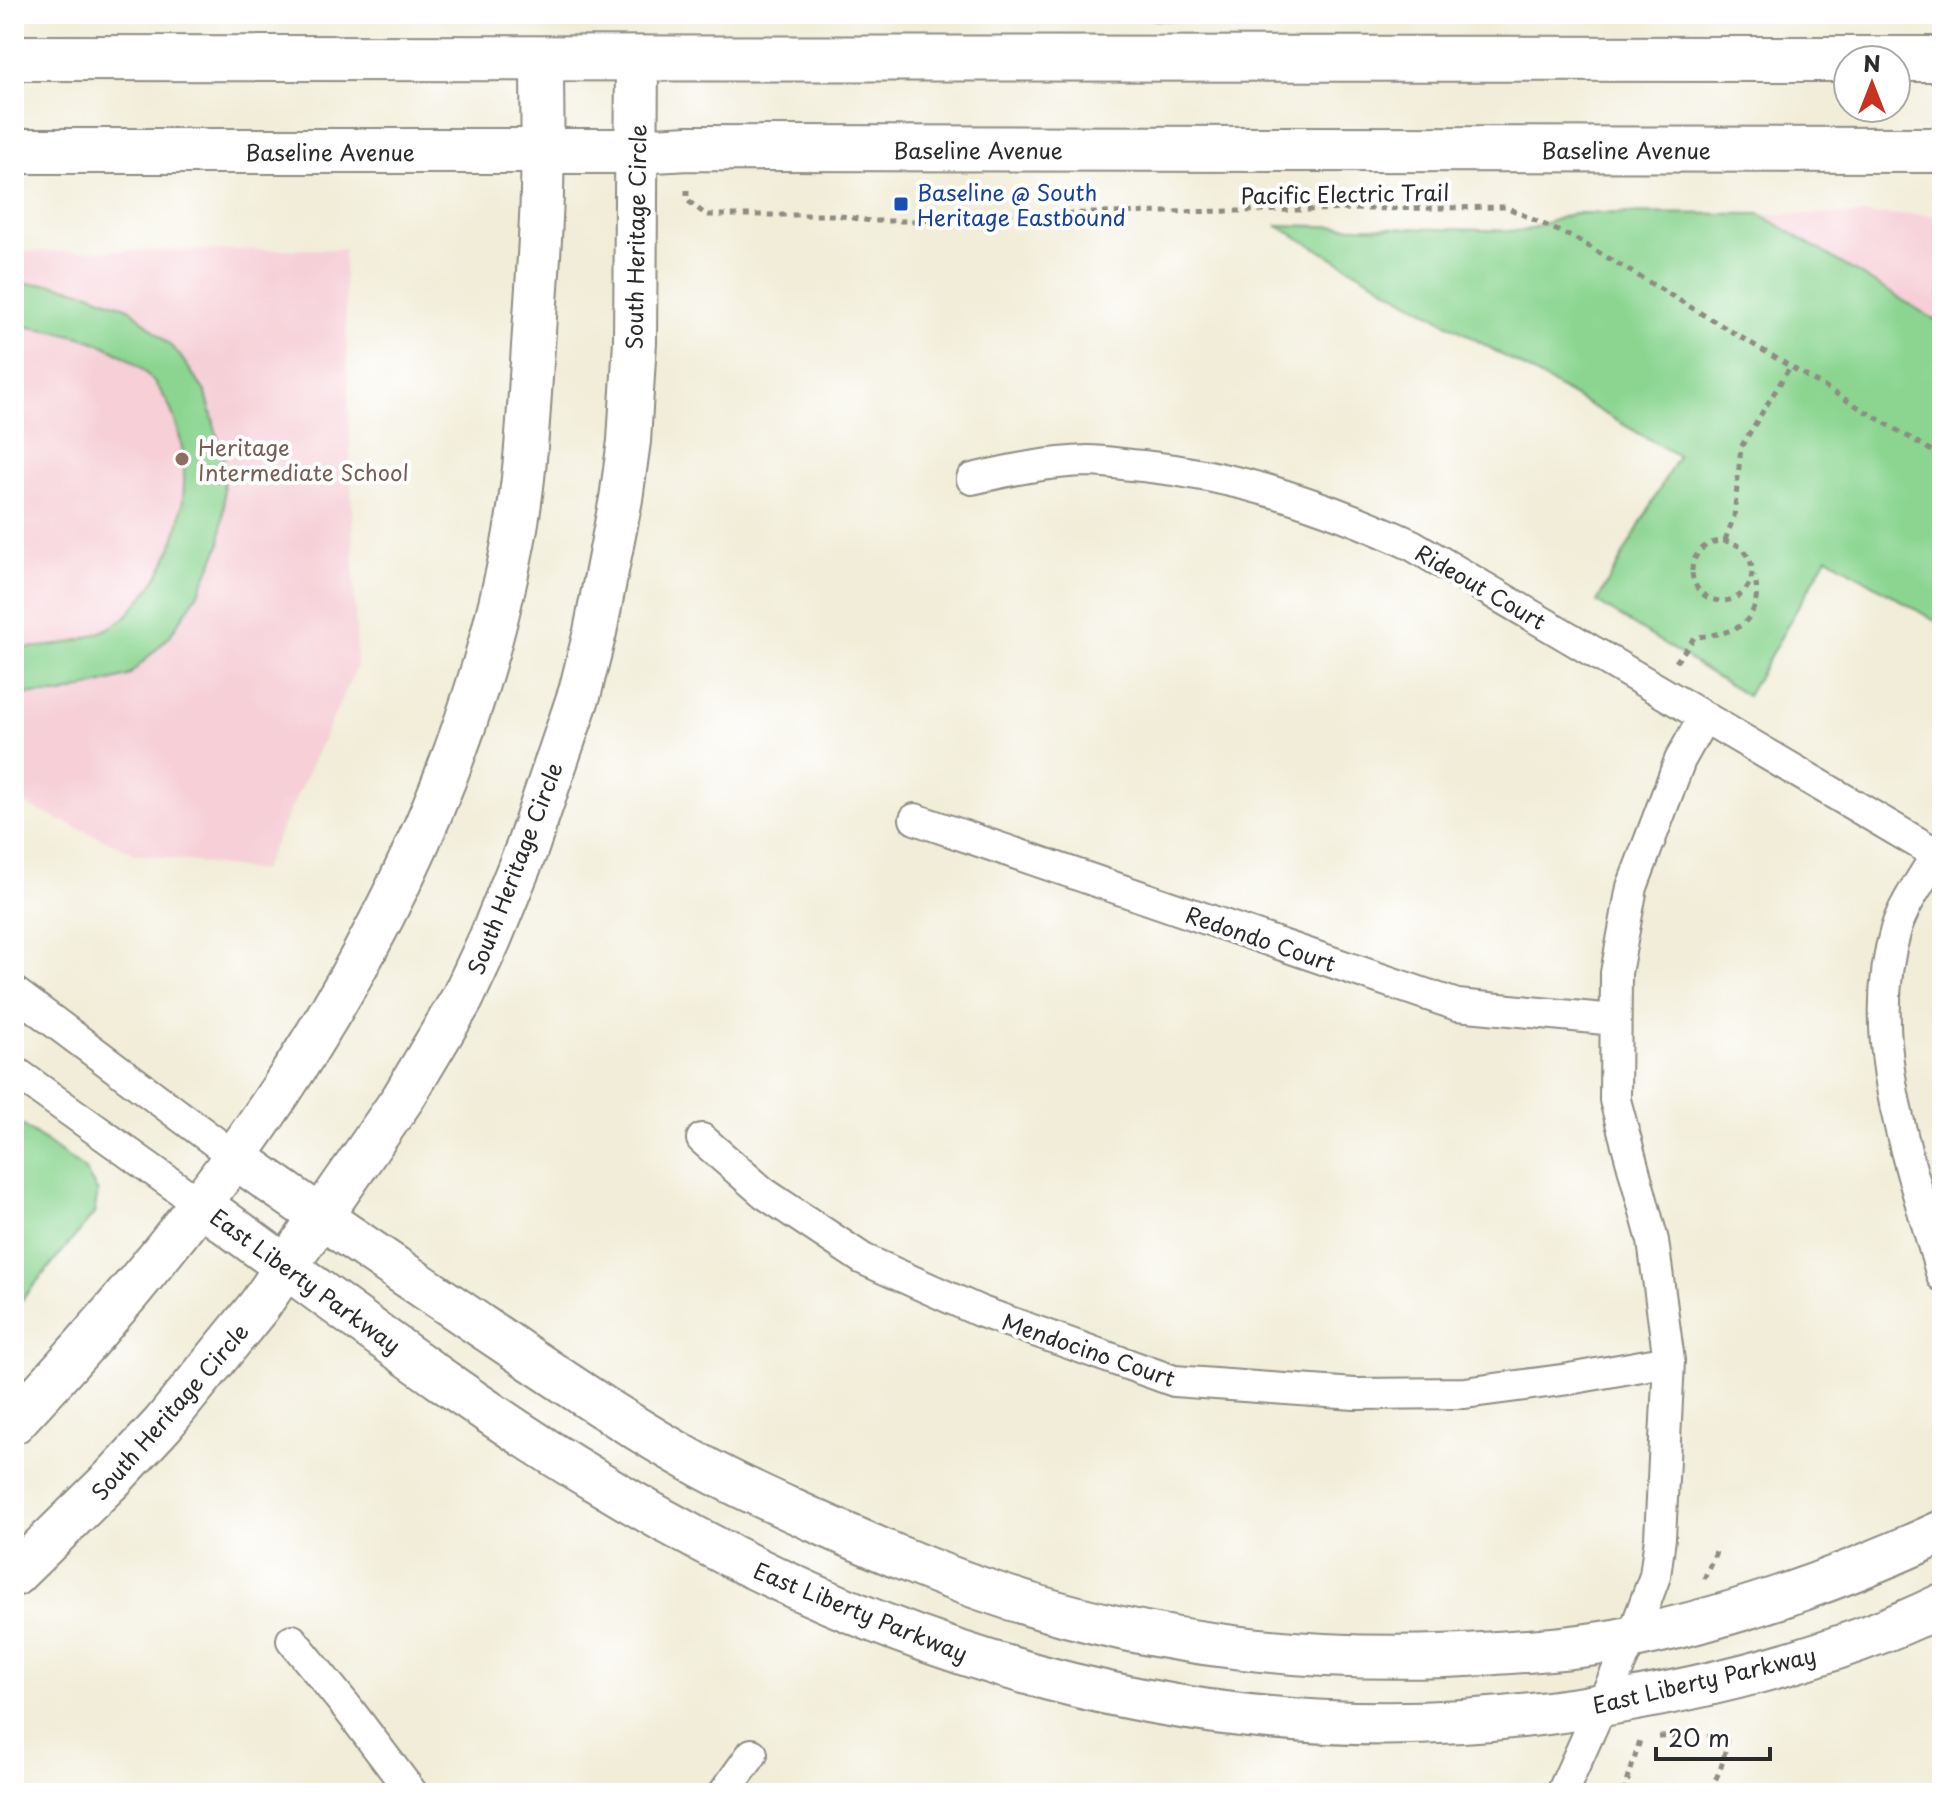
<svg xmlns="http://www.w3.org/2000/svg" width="1956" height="1807" font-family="'Playpen Sans',sans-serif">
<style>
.built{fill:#f6cfd7}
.green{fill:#8bd591;stroke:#5b805e;stroke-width:2}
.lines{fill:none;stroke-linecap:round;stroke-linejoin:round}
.street-casing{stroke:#8e8c82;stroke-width:34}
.secondary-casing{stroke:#8e8c82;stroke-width:46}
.primary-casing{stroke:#8e8c82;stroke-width:48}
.path{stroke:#8e8c82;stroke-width:5;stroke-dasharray:6 6;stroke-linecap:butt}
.street{stroke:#fff;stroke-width:30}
.secondary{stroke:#fff;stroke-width:42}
.primary{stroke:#fff;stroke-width:44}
.transit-dot{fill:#1a4fb4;stroke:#fff;stroke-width:3}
.education-dot{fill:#8d6e63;stroke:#fff;stroke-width:3}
.labels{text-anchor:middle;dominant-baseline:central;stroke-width:8;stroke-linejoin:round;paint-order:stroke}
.street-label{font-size:22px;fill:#2b2b2b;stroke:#fff}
.transit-label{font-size:22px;fill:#164399;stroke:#fff;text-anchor:start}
.education-label{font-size:22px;fill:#785e54;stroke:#fff;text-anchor:start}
</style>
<rect width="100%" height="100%" fill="#fff"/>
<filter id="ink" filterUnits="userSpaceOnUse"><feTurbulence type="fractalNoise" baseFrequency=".0125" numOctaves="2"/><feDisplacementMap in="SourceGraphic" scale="16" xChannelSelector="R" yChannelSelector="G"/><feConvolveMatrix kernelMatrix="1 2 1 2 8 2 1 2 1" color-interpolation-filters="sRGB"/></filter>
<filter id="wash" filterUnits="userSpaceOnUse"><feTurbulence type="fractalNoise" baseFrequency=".006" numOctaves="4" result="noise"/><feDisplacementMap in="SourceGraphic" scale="32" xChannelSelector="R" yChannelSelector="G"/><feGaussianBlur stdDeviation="1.8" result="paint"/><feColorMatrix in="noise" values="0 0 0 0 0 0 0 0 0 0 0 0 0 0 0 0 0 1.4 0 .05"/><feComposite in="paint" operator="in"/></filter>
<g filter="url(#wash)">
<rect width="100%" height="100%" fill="#f1edd8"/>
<path class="built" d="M 1760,214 L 1942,215 L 1942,324 Z
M 344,249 L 357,666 L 262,871 L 136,854 L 26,805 L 14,797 L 14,252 Z"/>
<path class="green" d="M 1139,14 L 1353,14 L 1357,17 L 1157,20 Z
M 1574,213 L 1760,214 L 1942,324 L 1942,625 L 1827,557 L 1747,696 L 1597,602 L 1678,456 L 1276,225 L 1524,231 Z
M 14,284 L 50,284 L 87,292 L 131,309 L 178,353 L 206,393 L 223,458 L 224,505 L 220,545 L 200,590 L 169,637 L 128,676 L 62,694 L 14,694 L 14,648 C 52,648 86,643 119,622 C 127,617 134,607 140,600 C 194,542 204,421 139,367 C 103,337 59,331 14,325 Z
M 14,1119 L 84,1169 L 98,1192 L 94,1214 L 14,1309 Z"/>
</g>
<g filter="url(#ink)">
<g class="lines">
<defs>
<path id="street" d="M 972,479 C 1010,470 1048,462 1088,461 C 1106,461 1125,465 1143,466 C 1239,476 1325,505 1412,545 L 1942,857
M 915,819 L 1457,1005 L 1615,1020
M 1937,854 C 1924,876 1903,905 1896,929 C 1862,1043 1912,1166 1942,1276
M 14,992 L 235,1157
M 14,1071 L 200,1204
M 702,1139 L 764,1193 L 863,1259 L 979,1311 L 1174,1381 L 1355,1394 L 1465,1393 L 1569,1379 L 1669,1361
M 292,1640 L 346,1706 L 412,1793
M 724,1793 L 752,1754
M 1562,1793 L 1632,1638 L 1655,1576 L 1660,1538 L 1669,1361 L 1653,1241 L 1615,1100 L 1616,973 L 1632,887 L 1680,760 L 1704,717"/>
<path id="secondary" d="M 235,1157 C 316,1215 399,1270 481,1326 C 553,1374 624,1424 701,1466 C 739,1487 779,1504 818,1522 C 872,1546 926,1570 982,1589 C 1144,1646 1325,1666 1496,1653 C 1542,1650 1589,1647 1634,1637 C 1741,1615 1844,1577 1942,1532
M 200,1204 C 330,1298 461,1400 598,1482 C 897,1664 1226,1762 1577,1709 C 1701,1690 1829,1660 1942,1605
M 14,1422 C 248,1174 448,884 513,544 C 525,484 528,423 532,362 C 535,314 539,266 541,218 C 544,165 542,112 542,59
M 14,1575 L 112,1479 L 163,1424 L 259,1306 L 403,1098 L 462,999 L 490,939 L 527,848 L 580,692 L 595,632 L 621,499 L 629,441 L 635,341 L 637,59"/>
<path id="primary" d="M 14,58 L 1942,59
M 14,151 L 636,151 L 689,148 L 1942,150"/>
</defs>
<use href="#street" class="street-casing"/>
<use href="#secondary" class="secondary-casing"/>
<use href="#primary" class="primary-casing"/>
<path class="path" d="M 687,190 L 687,200 L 706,215 L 836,215 L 870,221 L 923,221 L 961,215 L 1506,207 L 1578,240 L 1942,457
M 1725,540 L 1734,517 L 1741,447 L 1790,367
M1692 571a30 30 0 1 1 60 0a30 30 0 1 1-60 0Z
M 1676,662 L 1694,638 C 1707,635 1727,634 1738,627 C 1756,617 1760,593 1754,576
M 1704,1579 L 1718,1547
M 1659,1737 L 1727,1735 C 1725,1757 1721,1777 1705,1793
M 1624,1793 L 1641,1737"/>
<use href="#street" class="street"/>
<use href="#secondary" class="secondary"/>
<use href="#primary" class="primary"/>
</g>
</g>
<rect class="transit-dot" x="893" y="196" width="16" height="16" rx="4"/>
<circle class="education-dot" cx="182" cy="459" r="8"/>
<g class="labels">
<g class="street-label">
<text x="978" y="149">Baseline Avenue</text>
<text x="1626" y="149">Baseline Avenue</text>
<text x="330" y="151">Baseline Avenue</text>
<text transform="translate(1345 193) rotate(-1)">Pacific Electric Trail</text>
<text transform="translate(635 237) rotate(-89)">South Heritage Circle</text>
<text transform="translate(1481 586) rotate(30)">Rideout Court</text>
<text transform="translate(514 868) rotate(-69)">South Heritage Circle</text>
<text transform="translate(1261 938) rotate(19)">Redondo Court</text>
<text transform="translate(306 1280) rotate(36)">East Liberty Parkway</text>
<text transform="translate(1089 1349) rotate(19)">Mendocino Court</text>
<text transform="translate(169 1411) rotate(-49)">South Heritage Circle</text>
<text transform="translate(861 1611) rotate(22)">East Liberty Parkway</text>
<text transform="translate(1704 1679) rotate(-13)">East Liberty Parkway</text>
</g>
<g class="transit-label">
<text x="917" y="191">Baseline @ South<tspan x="917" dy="25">Heritage Eastbound</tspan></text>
</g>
<g class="education-label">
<text x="198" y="446">Heritage<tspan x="198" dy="25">Intermediate School</tspan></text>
</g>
</g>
<rect width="1956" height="1807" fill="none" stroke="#fff" stroke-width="48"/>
<g transform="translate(1872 84)"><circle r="38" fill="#ffffff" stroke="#aaaaaa" stroke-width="2"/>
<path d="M0-6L14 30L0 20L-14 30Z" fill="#c8321e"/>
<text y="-12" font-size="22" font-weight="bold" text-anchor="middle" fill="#2b2b2b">N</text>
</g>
<path d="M1656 1747v12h114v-12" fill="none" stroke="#2b2b2b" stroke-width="4"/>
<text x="1668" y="1747" font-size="24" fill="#2b2b2b" stroke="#ffffff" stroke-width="6" paint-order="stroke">20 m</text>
</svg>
